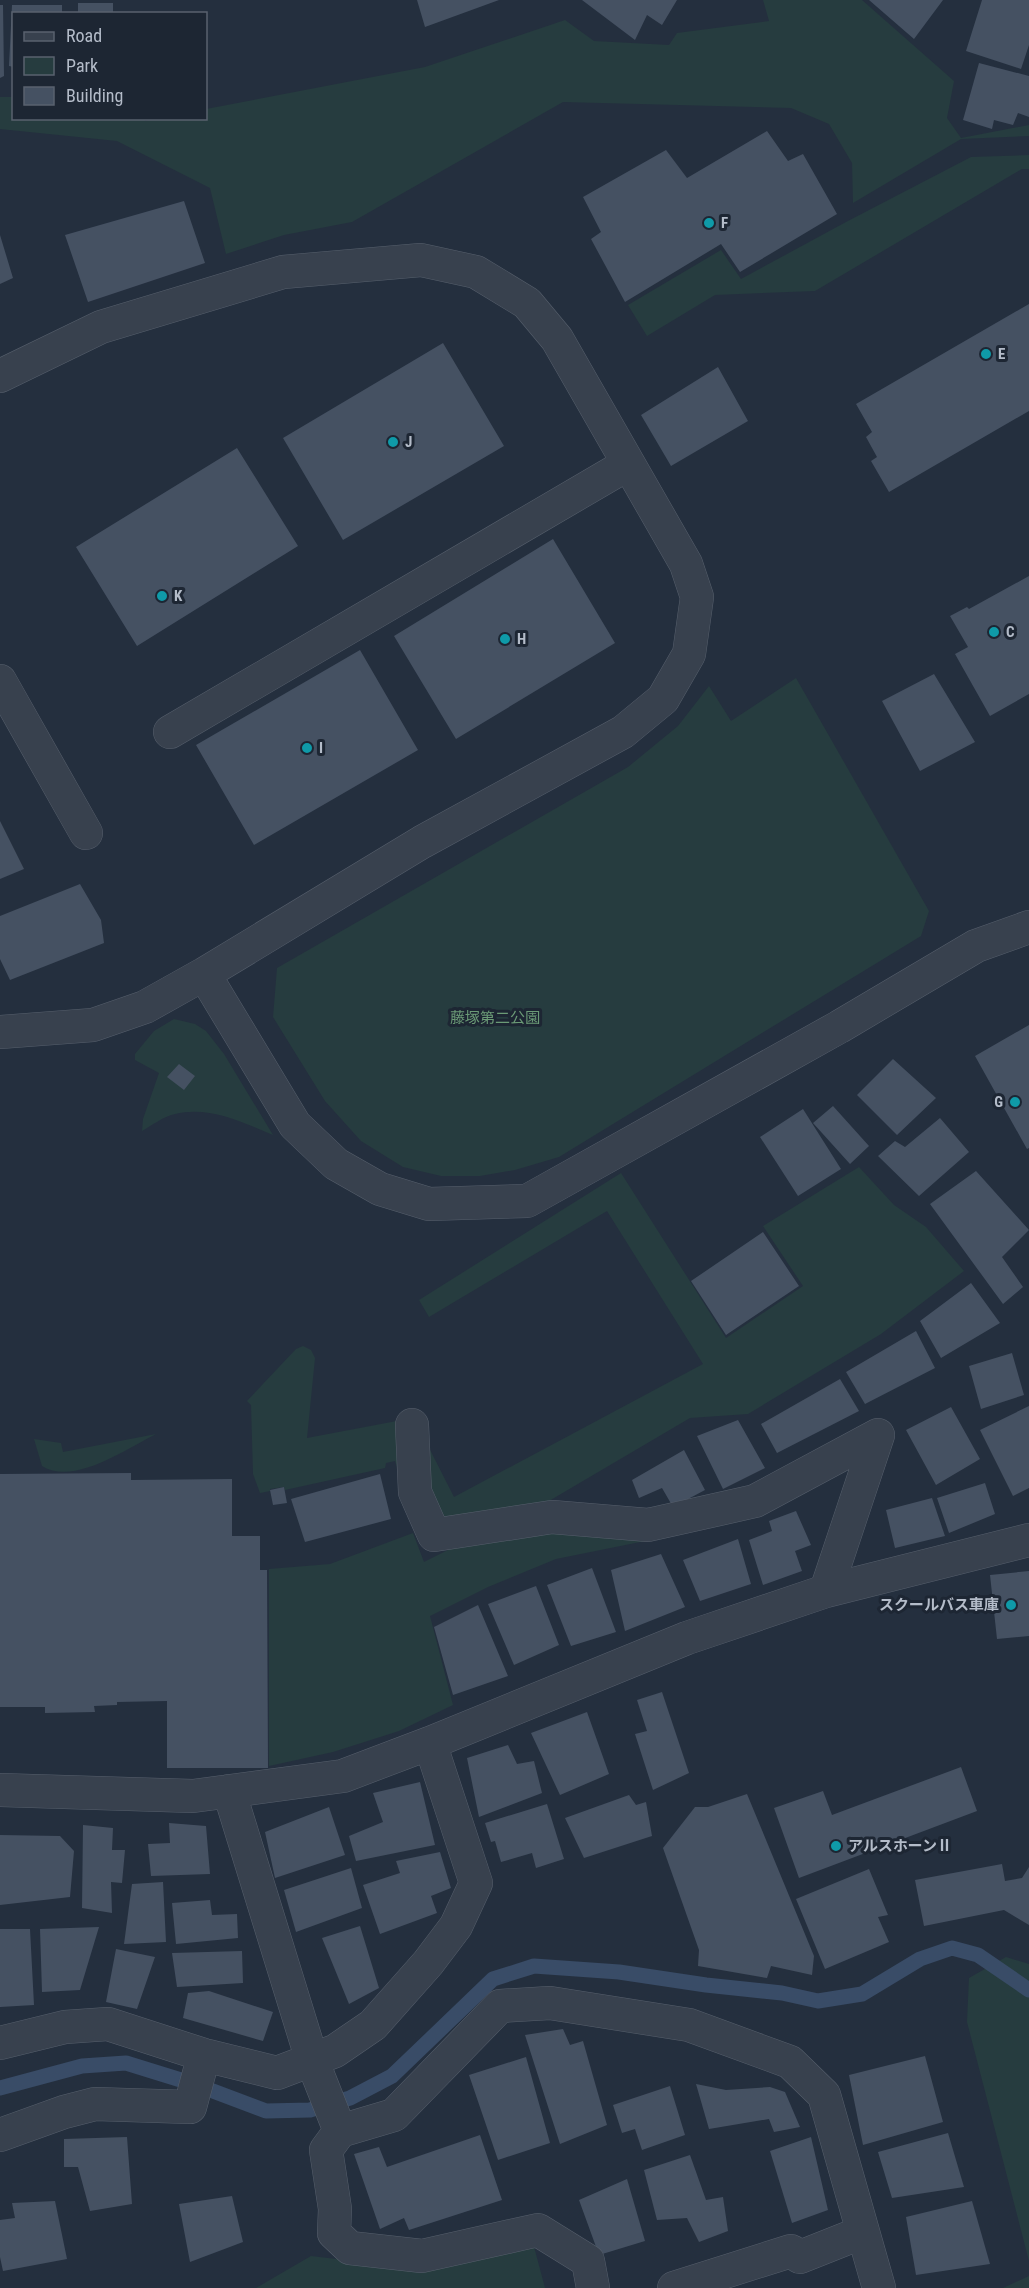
<svg xmlns="http://www.w3.org/2000/svg" width="1029" height="2288" font-family="'Roboto Condensed','Noto Sans JP',sans-serif">
<style>
.green{fill:#263c3f}
.lines{fill:none;stroke-linecap:round;stroke-linejoin:round}
.stream{stroke:#394c67;stroke-width:15}
.building{fill:#455162}
.minor-casing{stroke:#565f6c;stroke-width:34}
.minor{stroke:#38414e;stroke-width:33}
.culture-dot{fill:#0f9aa8;stroke:#1d2633;stroke-width:2}
.labels{text-anchor:middle;dominant-baseline:central;stroke-width:6;stroke-linejoin:round;paint-order:stroke}
.poi-label{font-size:15px;font-weight:bold;fill:#b4bcc9;stroke:#1d2633;text-anchor:start}
.park-label{font-size:15px;fill:#6b9a76;stroke:#1d2633}
</style>
<rect width="100%" height="100%" fill="#242f3e"/>
<path class="green" d="M 763,0 L 862,0 L 954,81 L 947,118 L 961,138 L 1029,125 L 1029,136 L 961,139 L 853,203 L 852,163 L 829,124 L 791,108 L 563,102 L 352,222 L 284,235 L 226,254 L 210,188 L 117,141 L 0,129 L 0,97 L 13,97 L 14,118 L 144,118 L 145,121 L 159,118 L 206,118 L 206,109 L 425,67 L 565,20 L 594,41 L 669,45 L 677,33 L 769,21 Z
M 1029,155 L 1029,169 L 1022,169 L 815,291 L 715,295 L 647,336 L 628,305 L 721,250 L 741,279 L 846,222 L 971,157 Z
M 796,678 L 929,911 L 921,936 L 559,1157 L 515,1170 L 480,1176 L 441,1176 L 403,1167 L 361,1141 L 325,1101 L 273,1017 L 277,968 L 628,767 L 678,726 L 709,686 L 731,721 Z
M 174,1019 L 195,1024 L 206,1031 L 224,1054 L 273,1135 C 242,1122 209,1106 175,1114 C 163,1117 152,1125 142,1131 L 143,1119 L 159,1073 L 135,1060 L 135,1054 L 154,1031 Z
M 859,1167 L 894,1205 L 926,1227 L 964,1271 L 881,1334 L 748,1414 L 690,1418 L 549,1501 L 456,1519 L 440,1516 L 429,1504 L 419,1428 L 454,1497 L 703,1364 L 607,1211 L 429,1317 L 419,1300 L 621,1173 L 726,1338 L 803,1286 L 763,1226 Z
M 303,1346 L 311,1350 L 315,1358 L 307,1438 L 402,1420 L 405,1491 L 395,1461 L 386,1463 L 385,1468 L 285,1490 L 284,1487 L 270,1489 L 270,1491 L 260,1493 L 253,1474 L 251,1405 L 247,1401 L 296,1349 Z
M 156,1434 C 126,1449 74,1486 42,1466 L 34,1439 L 61,1443 L 63,1452 Z
M 548,1531 L 670,1536 L 556,1559 L 488,1587 L 430,1616 L 453,1705 L 399,1731 L 333,1752 L 269,1766 L 269,1569 L 330,1564 L 413,1533 L 424,1562 L 460,1544 Z
M 1006,1957 L 1029,1964 L 1029,2261 L 967,2022 L 969,1978 Z
M 533,2243 L 545,2288 L 256,2288 L 311,2256 L 421,2269 Z
M 1029,2276 L 1029,2288 L 1003,2288 Z"/>
<g class="lines">
<path class="stream" d="M 0,2088 L 82,2066 L 126,2063 L 197,2085 L 266,2111 L 310,2110 L 350,2098 L 392,2076 L 493,1979 L 534,1966 L 619,1972 L 706,1985 L 782,1993 L 818,2001 L 862,1994 L 920,1959 L 952,1948 L 978,1955 L 1029,1990"/>
</g>
<path class="building" d="M 417,0 L 499,0 L 425,27 Z
M 582,0 L 677,0 L 662,25 L 647,15 L 635,40 Z
M 869,0 L 943,0 L 914,39 Z
M 982,0 L 1029,0 L 1029,45 L 1021,69 L 966,51 Z
M 78,3 L 113,3 L 113,14 L 78,14 Z
M 0,5 L 3,5 L 4,76 L 0,78 Z
M 12,5 L 62,5 L 62,14 L 14,14 L 14,67 L 9,66 Z
M 979,63 L 1029,76 L 1029,117 L 1018,113 L 1013,125 L 994,120 L 992,129 L 963,120 Z
M 767,131 L 788,161 L 803,154 L 837,214 L 740,272 L 721,244 L 625,302 L 591,239 L 601,232 L 583,197 L 666,150 L 687,178 Z
M 184,201 L 205,263 L 88,302 L 65,235 Z
M 0,235 L 13,278 L 0,284 Z
M 1029,304 L 1029,411 L 889,492 L 871,461 L 877,457 L 866,437 L 872,432 L 856,404 Z
M 443,343 L 504,446 L 343,540 L 283,438 Z
M 718,367 L 748,421 L 671,466 L 641,415 Z
M 237,448 L 298,546 L 137,646 L 76,547 Z
M 553,539 L 615,643 L 456,739 L 394,636 Z
M 1029,576 L 1029,694 L 990,716 L 955,654 L 968,647 L 950,616 L 967,607 L 969,609 Z
M 360,650 L 418,750 L 254,845 L 196,745 Z
M 934,674 L 975,742 L 920,771 L 882,701 Z
M 0,821 L 24,869 L 0,879 Z
M 80,884 L 101,920 L 104,943 L 10,980 L 0,959 L 0,916 Z
M 1029,1025 L 1029,1148 L 1027,1149 L 975,1056 Z
M 893,1059 L 936,1098 L 897,1135 L 857,1095 Z
M 179,1064 L 195,1076 L 184,1090 L 167,1077 Z
M 833,1106 L 869,1146 L 850,1164 L 813,1123 Z
M 803,1109 L 841,1169 L 798,1196 L 760,1137 Z
M 940,1118 L 969,1152 L 919,1196 L 878,1156 L 895,1141 L 905,1147 Z
M 976,1171 L 1029,1230 L 1002,1257 L 1023,1287 L 1003,1304 L 930,1204 Z
M 763,1232 L 799,1286 L 726,1335 L 691,1281 Z
M 971,1283 L 1000,1323 L 941,1358 L 920,1321 Z
M 916,1331 L 935,1368 L 865,1404 L 846,1372 Z
M 1012,1353 L 1024,1395 L 981,1409 L 969,1366 Z
M 840,1379 L 859,1411 L 777,1453 L 761,1424 Z
M 1029,1406 L 1029,1488 L 1013,1496 L 980,1430 Z
M 951,1407 L 980,1459 L 936,1485 L 906,1430 Z
M 738,1420 L 765,1468 L 723,1489 L 697,1436 Z
M 684,1450 L 705,1490 L 673,1507 L 662,1488 L 639,1498 L 632,1480 Z
M 131,1473 L 131,1480 L 232,1479 L 232,1536 L 260,1536 L 260,1570 L 267,1570 L 268,1768 L 167,1768 L 167,1701 L 117,1702 L 117,1705 L 94,1706 L 95,1712 L 45,1713 L 45,1707 L 0,1707 L 0,1474 Z
M 380,1474 L 391,1519 L 305,1542 L 291,1499 Z
M 985,1483 L 995,1514 L 949,1533 L 937,1498 Z
M 284,1487 L 287,1503 L 273,1505 L 270,1490 Z
M 932,1498 L 945,1536 L 895,1548 L 886,1510 Z
M 796,1511 L 811,1545 L 795,1551 L 802,1571 L 763,1585 L 749,1540 L 772,1531 L 769,1521 Z
M 738,1539 L 751,1584 L 700,1601 L 683,1560 Z
M 661,1554 L 685,1607 L 625,1631 L 611,1570 Z
M 592,1568 L 616,1632 L 571,1646 L 547,1585 Z
M 1029,1571 L 1029,1636 L 997,1639 L 990,1575 Z
M 536,1586 L 559,1645 L 514,1665 L 488,1604 Z
M 478,1605 L 508,1676 L 453,1695 L 434,1627 Z
M 662,1692 L 689,1773 L 653,1790 L 635,1734 L 647,1731 L 637,1700 Z
M 587,1712 L 609,1774 L 560,1795 L 531,1733 Z
M 508,1745 L 517,1764 L 534,1761 L 542,1793 L 479,1817 L 467,1758 Z
M 961,1767 L 977,1811 L 799,1878 L 774,1808 L 823,1791 L 832,1815 Z
M 420,1782 L 435,1845 L 356,1861 L 349,1836 L 383,1822 L 373,1793 Z
M 747,1794 L 814,1956 L 812,1975 L 771,1966 L 767,1978 L 698,1966 L 699,1950 L 663,1848 L 695,1807 L 708,1807 Z
M 629,1795 L 636,1805 L 646,1802 L 652,1836 L 584,1858 L 565,1818 Z
M 547,1804 L 564,1859 L 536,1868 L 532,1853 L 501,1862 L 495,1841 L 491,1842 L 485,1823 Z
M 329,1807 L 345,1855 L 275,1878 L 265,1832 Z
M 169,1823 L 206,1826 L 210,1874 L 151,1876 L 148,1844 L 170,1843 Z
M 83,1825 L 113,1828 L 112,1850 L 125,1850 L 122,1883 L 111,1882 L 112,1913 L 82,1908 Z
M 0,1835 L 60,1836 L 74,1851 L 70,1897 L 0,1905 Z
M 440,1852 L 451,1888 L 431,1896 L 437,1913 L 380,1934 L 363,1885 L 400,1873 L 396,1861 Z
M 1002,1864 L 1005,1881 L 1022,1878 L 1029,1867 L 1029,1925 L 1004,1910 L 924,1926 L 915,1880 Z
M 351,1868 L 362,1908 L 296,1932 L 284,1890 Z
M 869,1869 L 888,1915 L 878,1917 L 889,1942 L 825,1969 L 796,1899 Z
M 163,1882 L 166,1942 L 124,1944 L 132,1884 Z
M 210,1900 L 212,1915 L 237,1914 L 238,1938 L 176,1944 L 172,1903 Z
M 360,1926 L 379,1988 L 349,2004 L 322,1938 Z
M 99,1927 L 80,1990 L 42,1992 L 40,1929 Z
M 0,1929 L 30,1929 L 34,2005 L 0,2007 Z
M 116,1949 L 155,1957 L 137,2009 L 106,2002 Z
M 242,1951 L 243,1983 L 177,1987 L 172,1953 Z
M 209,1991 L 273,2012 L 263,2041 L 183,2018 L 188,1993 Z
M 563,2029 L 570,2045 L 583,2041 L 607,2125 L 560,2144 L 525,2035 Z
M 925,2056 L 943,2122 L 863,2145 L 849,2075 Z
M 526,2057 L 550,2143 L 498,2160 L 469,2075 Z
M 696,2084 L 726,2090 L 770,2087 L 785,2092 L 800,2127 L 774,2132 L 769,2119 L 709,2129 Z
M 670,2086 L 685,2135 L 642,2150 L 635,2129 L 622,2133 L 613,2105 Z
M 948,2133 L 964,2187 L 892,2198 L 878,2152 Z
M 480,2135 L 502,2200 L 409,2230 L 404,2218 L 380,2229 L 354,2154 L 379,2147 L 387,2167 Z
M 127,2137 L 132,2204 L 90,2211 L 78,2167 L 64,2167 L 64,2139 Z
M 811,2137 L 828,2210 L 792,2223 L 770,2151 Z
M 690,2155 L 706,2200 L 723,2197 L 728,2231 L 699,2242 L 687,2218 L 657,2220 L 644,2170 Z
M 627,2179 L 645,2241 L 599,2255 L 579,2200 Z
M 232,2196 L 243,2242 L 190,2262 L 179,2204 Z
M 55,2201 L 67,2259 L 3,2271 L 0,2257 L 0,2220 L 15,2218 L 12,2203 Z
M 972,2201 L 990,2264 L 916,2275 L 906,2217 Z"/>
<g class="lines">
<defs>
<path id="minor" d="M 0,376 L 101,327 L 283,272 L 421,260 L 476,272 L 527,303 L 557,339 L 686,564 L 697,597 L 689,654 L 663,699 L 623,732 L 422,842 L 204,974 L 145,1007 L 93,1025 L 0,1032
M 0,681 L 86,833
M 170,732 L 628,464
M 204,974 L 295,1125 L 336,1164 L 380,1189 L 429,1204 L 527,1201 L 839,1027 L 976,946 L 1029,927
M 412,1425 L 415,1492 L 434,1535 L 552,1517 L 648,1525 L 755,1501 L 878,1435 L 826,1591
M 0,1790 L 193,1796 L 343,1776 L 430,1743 L 687,1638 L 826,1591 L 1029,1540
M 229,1791 L 312,2060 L 340,2131 L 394,2115 L 500,2006 L 550,2003 L 689,2025 L 790,2062 L 824,2095 L 879,2288
M 0,2043 L 65,2027 L 108,2024 L 204,2055 L 277,2073 L 335,2051 L 373,2025 L 428,1963 L 456,1926 L 476,1883 L 430,1743
M 340,2131 L 326,2150 L 335,2209 L 334,2233 L 350,2248 L 422,2256 L 538,2230 L 588,2261 L 593,2288
M 0,2135 L 64,2112 L 95,2104 L 190,2107 L 204,2055
M 674,2288 L 791,2251 L 800,2257 L 863,2232"/>
</defs>
<use href="#minor" class="minor-casing"/>
<use href="#minor" class="minor"/>
</g>
<g class="culture-dot">
<circle cx="709" cy="223" r="6"/>
<circle cx="986" cy="354" r="6"/>
<circle cx="393" cy="442" r="6"/>
<circle cx="162" cy="596" r="6"/>
<circle cx="994" cy="632" r="6"/>
<circle cx="505" cy="639" r="6"/>
<circle cx="307" cy="748" r="6"/>
<circle cx="1015" cy="1102" r="6"/>
<circle cx="1011" cy="1605" r="6"/>
<circle cx="836" cy="1846" r="6"/>
</g>
<g class="labels">
<g class="poi-label">
<text x="721" y="223">F</text>
<text x="998" y="354">E</text>
<text x="405" y="442">J</text>
<text x="174" y="596">K</text>
<text x="1006" y="632">C</text>
<text x="517" y="639">H</text>
<text x="319" y="748">I</text>
<text x="1003" y="1102" text-anchor="end">G</text>
<text x="999" y="1605" text-anchor="end">スクールバス車庫</text>
<text x="848" y="1846">アルスホーンⅡ</text>
</g>
<g class="park-label">
<text x="495" y="1018">藤塚第二公園</text>
</g>
</g>
<rect x="12" y="12" width="195" height="108" fill="#1d2633" stroke="#59626f" stroke-width="1.5"/>
<rect x="24" y="32" width="30" height="9" fill="#38414e" stroke="#59626f" stroke-width="1.5"/>
<text x="66" y="42" font-size="18" fill="#b4bcc9">Road</text>
<rect x="24" y="57" width="30" height="18" fill="#263c3f" stroke="#59626f" stroke-width="1.5"/>
<text x="66" y="72" font-size="18" fill="#b4bcc9">Park</text>
<rect x="24" y="87" width="30" height="18" fill="#455162" stroke="#59626f" stroke-width="1.5"/>
<text x="66" y="102" font-size="18" fill="#b4bcc9">Building</text>
</svg>
